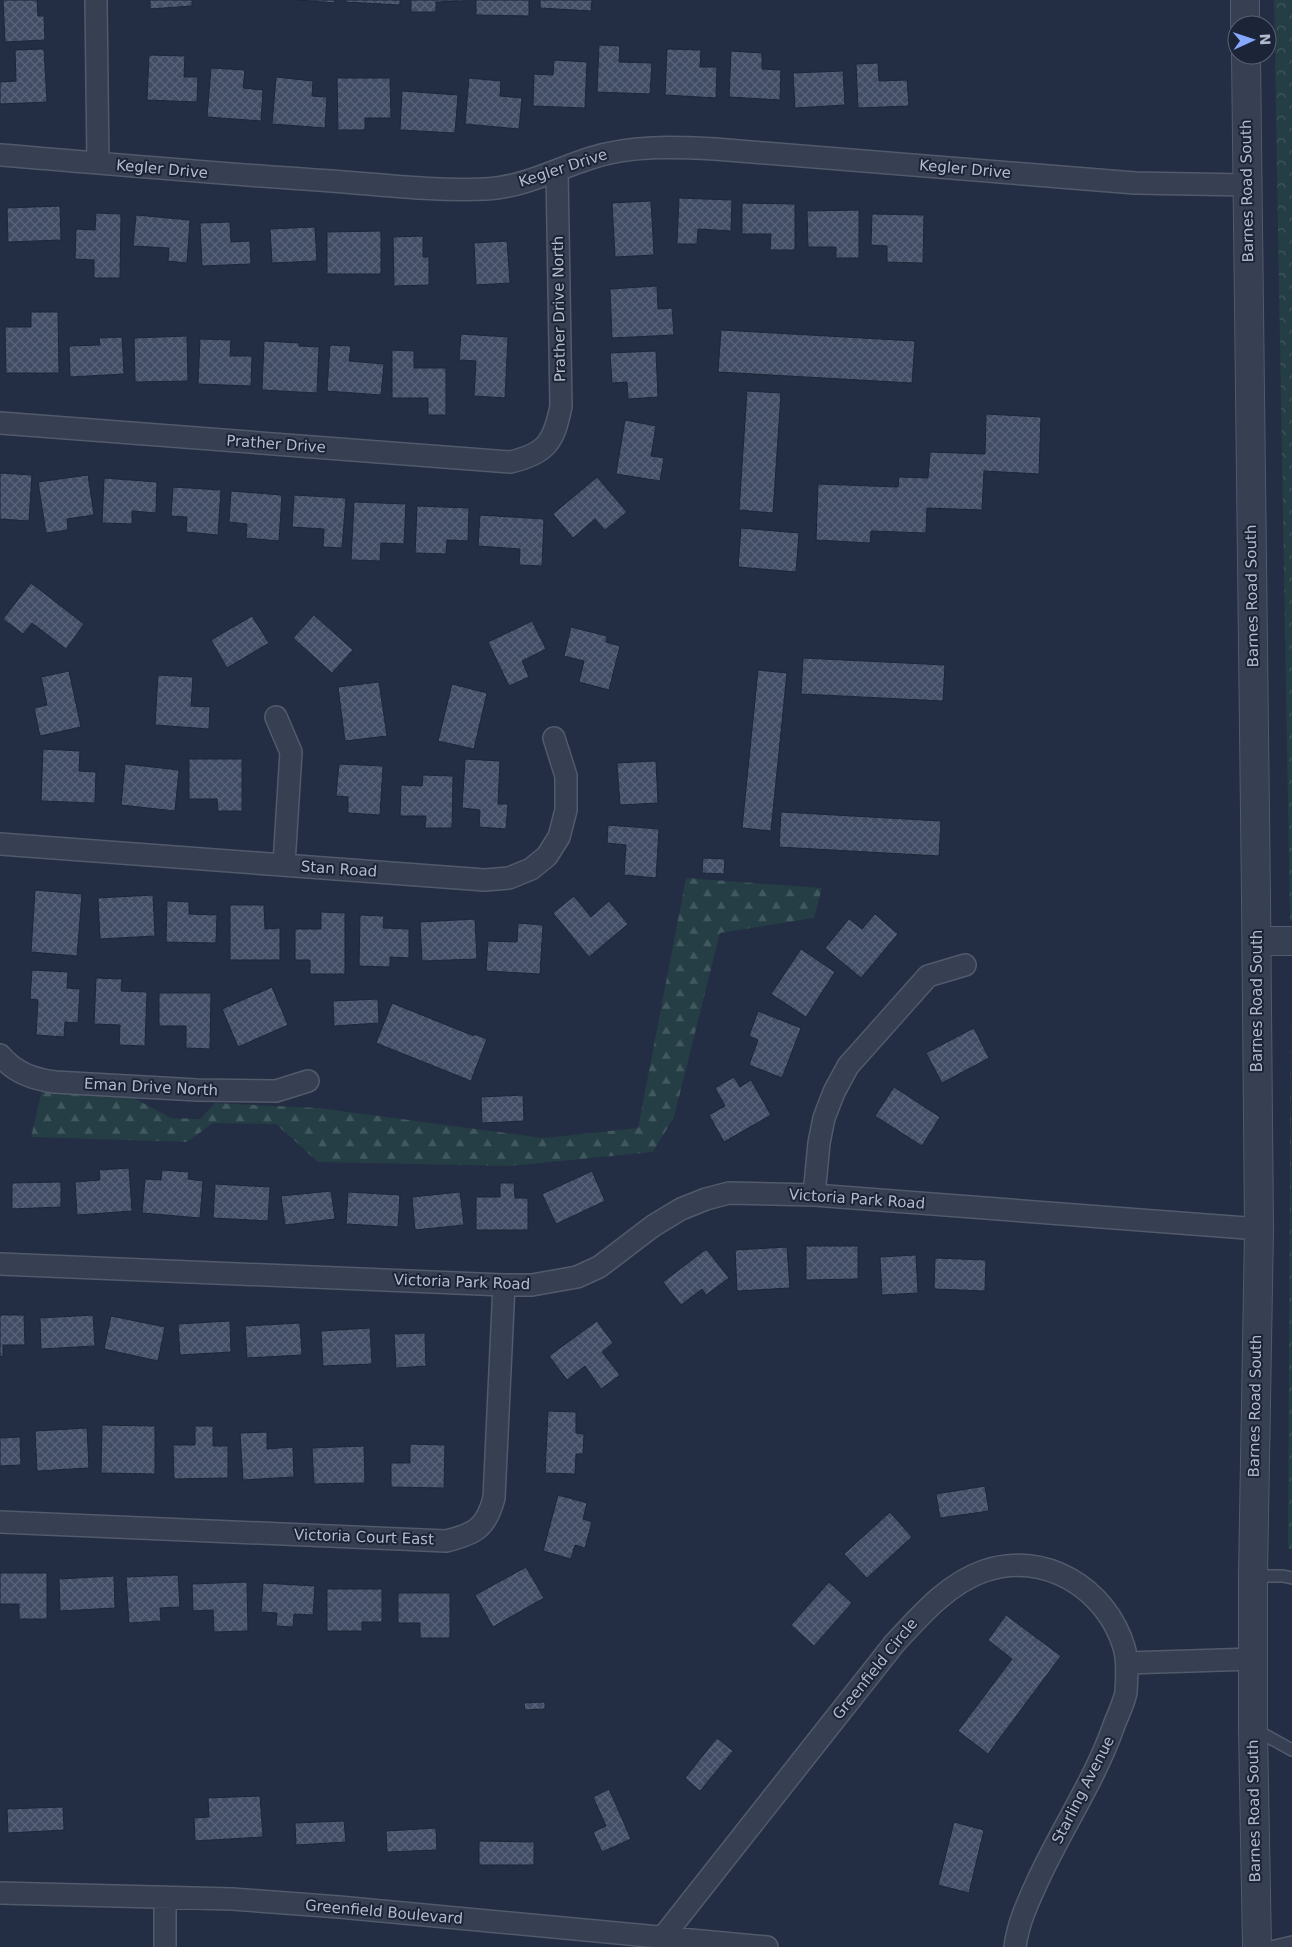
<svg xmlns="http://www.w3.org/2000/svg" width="1292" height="1947" font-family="'DejaVu Sans',sans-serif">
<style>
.forest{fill:url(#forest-firs)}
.park{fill:url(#park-crowns)}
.building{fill:url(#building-cross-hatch);stroke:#1e2639}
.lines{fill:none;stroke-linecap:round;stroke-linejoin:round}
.service-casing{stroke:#525a6c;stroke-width:14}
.minor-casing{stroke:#525a6c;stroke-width:24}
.tertiary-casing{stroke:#525a6c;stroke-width:30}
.service{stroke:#373f52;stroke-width:11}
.minor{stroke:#373f52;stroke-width:21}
.tertiary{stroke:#373f52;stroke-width:28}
.labels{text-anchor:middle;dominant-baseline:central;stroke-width:4;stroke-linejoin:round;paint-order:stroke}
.street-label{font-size:15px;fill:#b4bbcc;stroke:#1c2437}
</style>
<defs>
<pattern id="forest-firs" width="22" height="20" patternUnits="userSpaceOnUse" patternTransform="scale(1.25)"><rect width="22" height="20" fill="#253d44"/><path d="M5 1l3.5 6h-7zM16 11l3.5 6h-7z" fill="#42575e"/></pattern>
<pattern id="park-crowns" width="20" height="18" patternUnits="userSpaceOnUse" patternTransform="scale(1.25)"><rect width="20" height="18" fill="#253d44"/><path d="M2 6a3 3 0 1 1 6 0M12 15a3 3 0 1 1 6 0" fill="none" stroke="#42575e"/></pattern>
<pattern id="building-cross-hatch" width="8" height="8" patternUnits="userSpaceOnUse" patternTransform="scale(1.25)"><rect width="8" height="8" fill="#414c65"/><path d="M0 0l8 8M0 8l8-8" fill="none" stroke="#5a647a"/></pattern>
</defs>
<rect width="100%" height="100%" fill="#232d43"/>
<path class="forest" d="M 686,878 L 822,888 L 814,918 L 720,933 L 674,1117 L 653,1152 L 510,1166 L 318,1162 L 276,1124 L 213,1123 L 187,1142 L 31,1137 L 42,1090 L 130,1096 L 171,1118 L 200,1119 L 215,1103 L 319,1108 L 543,1138 L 638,1128 Z"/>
<path class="park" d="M 1274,0 L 1292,0 L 1292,921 L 1290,921 Z
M 1291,967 L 1292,1549 L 1288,1549 Z"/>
<path class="building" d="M 3,0 L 37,0 L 38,16 L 44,16 L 45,40 L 5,42 Z
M 150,0 L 192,0 L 192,6 L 150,9 Z
M 298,0 L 335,0 L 335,3 Z
M 346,0 L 400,0 L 400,5 L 345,2 Z
M 411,0 L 466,0 L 466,1 L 436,2 L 436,12 L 411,12 Z
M 476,0 L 529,0 L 529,16 L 476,15 Z
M 540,0 L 592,0 L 591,11 L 540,8 Z
M 599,45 L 620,46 L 619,62 L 652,63 L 650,94 L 597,92 Z
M 44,49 L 47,102 L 0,104 L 0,82 L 16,81 L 15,50 Z
M 667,49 L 701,50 L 700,67 L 717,67 L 716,98 L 665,95 Z
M 731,51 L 762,53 L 762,69 L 781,70 L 780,100 L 729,97 Z
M 149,55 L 185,56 L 184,77 L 198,77 L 197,102 L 147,100 Z
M 554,60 L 587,62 L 585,108 L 533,106 L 534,74 L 553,75 Z
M 878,63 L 879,81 L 907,80 L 909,106 L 858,108 L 856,64 Z
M 211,68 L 245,70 L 243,88 L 263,90 L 261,121 L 207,117 Z
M 843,71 L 845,105 L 795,108 L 793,73 Z
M 276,77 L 313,81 L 312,96 L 327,97 L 325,128 L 272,124 Z
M 337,78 L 390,78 L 391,118 L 365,118 L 365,130 L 338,130 Z
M 469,78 L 501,81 L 500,96 L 522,98 L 519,129 L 465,124 Z
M 402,91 L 458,95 L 455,133 L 400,130 Z
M 679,198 L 732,200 L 731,231 L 698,229 L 697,244 L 677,244 Z
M 651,201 L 654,255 L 615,257 L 612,203 Z
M 742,203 L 795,204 L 795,250 L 770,250 L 771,234 L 742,234 Z
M 60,206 L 61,240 L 8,242 L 7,208 Z
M 859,210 L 859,258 L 836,258 L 836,247 L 808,247 L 807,211 Z
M 96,213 L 121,214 L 120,278 L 94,278 L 94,260 L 75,259 L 76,229 L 95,230 Z
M 872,214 L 924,215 L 923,263 L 887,262 L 887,246 L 871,245 Z
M 136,215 L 190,220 L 187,263 L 168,261 L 169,248 L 133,246 Z
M 230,222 L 231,242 L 250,241 L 251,264 L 202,266 L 200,223 Z
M 315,227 L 317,261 L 272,263 L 270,229 Z
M 381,231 L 381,274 L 327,274 L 327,232 Z
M 423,236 L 423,257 L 429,257 L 429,285 L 394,286 L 393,237 Z
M 507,241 L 510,283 L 476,285 L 474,243 Z
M 657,286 L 658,309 L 672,308 L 674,335 L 612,338 L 610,289 Z
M 31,312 L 58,312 L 59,373 L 6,373 L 5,327 L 31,327 Z
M 721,330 L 915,341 L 912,383 L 718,372 Z
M 461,334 L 508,337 L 505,398 L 474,396 L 476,361 L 459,360 Z
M 187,336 L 188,381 L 135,382 L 134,338 Z
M 122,337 L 124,374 L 70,377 L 69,346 L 100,345 L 99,338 Z
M 200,339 L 231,340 L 230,356 L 252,356 L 251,386 L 198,384 Z
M 264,341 L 299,343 L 299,346 L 319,347 L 317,393 L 262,390 Z
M 330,345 L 351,346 L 349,361 L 384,364 L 381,395 L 327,391 Z
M 392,350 L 414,351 L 414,368 L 446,368 L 446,415 L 428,415 L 428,398 L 392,398 Z
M 656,351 L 658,397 L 628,399 L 627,382 L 612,383 L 610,353 Z
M 747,391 L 781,393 L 773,513 L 739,510 Z
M 986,414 L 1041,417 L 1039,474 L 984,471 L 982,510 L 927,508 L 926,533 L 871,531 L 870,543 L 816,540 L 818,484 L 898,487 L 899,477 L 928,478 L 930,452 L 985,454 Z
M 625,420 L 656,426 L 651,456 L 664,458 L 660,481 L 616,474 Z
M 0,473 L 32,475 L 29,521 L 0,519 Z
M 88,475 L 94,515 L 67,519 L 68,530 L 46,533 L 38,482 Z
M 597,477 L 627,512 L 605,530 L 595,519 L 573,538 L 553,514 Z
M 104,478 L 157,482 L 156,513 L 132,511 L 132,524 L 102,523 Z
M 173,487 L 221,490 L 218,535 L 186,532 L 187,517 L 171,516 Z
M 231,491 L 282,495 L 279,541 L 246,538 L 247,524 L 229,522 Z
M 294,495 L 346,498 L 342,548 L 323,547 L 324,529 L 292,527 Z
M 354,502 L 406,504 L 404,544 L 381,543 L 380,561 L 351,560 Z
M 417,506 L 469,508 L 468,541 L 447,540 L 446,554 L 415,553 Z
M 480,515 L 544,519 L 542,566 L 519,565 L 520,549 L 478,546 Z
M 741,528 L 799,533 L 796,572 L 738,567 Z
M 31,583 L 84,624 L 66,649 L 32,623 L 23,634 L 3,619 Z
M 314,615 L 353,650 L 332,673 L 293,638 Z
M 252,616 L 269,643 L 227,668 L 211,640 Z
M 532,621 L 546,649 L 522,661 L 529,677 L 509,686 L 488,642 Z
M 571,627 L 607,636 L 606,642 L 620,646 L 609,690 L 579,682 L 584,661 L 564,656 Z
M 803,658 L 945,665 L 943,701 L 801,694 Z
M 758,670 L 787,673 L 771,831 L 742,828 Z
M 69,671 L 81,727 L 40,736 L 34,708 L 47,705 L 41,677 Z
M 158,675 L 193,677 L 191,706 L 210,707 L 209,729 L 155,725 Z
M 379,682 L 387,736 L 345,741 L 338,687 Z
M 452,684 L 487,693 L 474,749 L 438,741 Z
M 43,749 L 80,751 L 79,771 L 96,772 L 95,803 L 41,801 Z
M 189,759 L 242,759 L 242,811 L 218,811 L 217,799 L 189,799 Z
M 465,759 L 500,761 L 498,804 L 508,804 L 506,829 L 479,827 L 480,810 L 462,808 Z
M 656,761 L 658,803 L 620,805 L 617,763 Z
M 125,764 L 179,770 L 175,811 L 121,805 Z
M 339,764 L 383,766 L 380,815 L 348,813 L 348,797 L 336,796 Z
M 423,775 L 453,776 L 452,828 L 425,828 L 426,816 L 400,816 L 401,785 L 422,786 Z
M 781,812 L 941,821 L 939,856 L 779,847 Z
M 608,825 L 659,829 L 656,878 L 624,875 L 626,845 L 607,843 Z
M 703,858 L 725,859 L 724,874 L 702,873 Z
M 35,890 L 82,894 L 77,956 L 31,952 Z
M 153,895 L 155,936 L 100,939 L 98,898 Z
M 574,896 L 591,917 L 609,901 L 628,924 L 589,957 L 553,913 Z
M 167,901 L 189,902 L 189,914 L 217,915 L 216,943 L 166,942 Z
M 230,905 L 264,905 L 265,929 L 280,928 L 280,960 L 230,960 Z
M 321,912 L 345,913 L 345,974 L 310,974 L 310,960 L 295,960 L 295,929 L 321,929 Z
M 875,914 L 898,934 L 861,978 L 825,948 L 849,919 L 862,929 Z
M 360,915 L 384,916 L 383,928 L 409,929 L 409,958 L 390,957 L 390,967 L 359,966 Z
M 475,919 L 477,959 L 422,961 L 420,922 Z
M 518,923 L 543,925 L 540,974 L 486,971 L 488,941 L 517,942 Z
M 801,949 L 835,972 L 806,1017 L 771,994 Z
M 32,970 L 68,972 L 67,988 L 80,989 L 78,1023 L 65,1022 L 64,1037 L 36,1035 L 38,1000 L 30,999 Z
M 96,978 L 122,979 L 121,991 L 147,992 L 145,1046 L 119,1045 L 120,1025 L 94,1024 Z
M 272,987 L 288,1025 L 238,1047 L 222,1009 Z
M 159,993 L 211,993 L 210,1049 L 186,1048 L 186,1026 L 159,1026 Z
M 378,999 L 379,1023 L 334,1026 L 333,1001 Z
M 392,1003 L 474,1036 L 474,1034 L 487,1039 L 471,1081 L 376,1043 Z
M 758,1011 L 801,1028 L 782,1078 L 749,1065 L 758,1040 L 749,1036 Z
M 974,1028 L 989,1058 L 942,1083 L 926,1053 Z
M 734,1077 L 740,1087 L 751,1080 L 771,1115 L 724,1142 L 709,1115 L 725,1106 L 715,1088 Z
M 894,1087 L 940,1117 L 922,1146 L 875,1116 Z
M 523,1095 L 524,1121 L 482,1123 L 481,1097 Z
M 129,1168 L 132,1211 L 77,1215 L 75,1182 L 100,1180 L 99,1170 Z
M 162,1170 L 189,1172 L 188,1179 L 203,1181 L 200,1218 L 142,1213 L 145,1179 L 161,1180 Z
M 592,1171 L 605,1201 L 556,1224 L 542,1194 Z
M 61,1182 L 61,1207 L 12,1209 L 12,1183 Z
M 500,1183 L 514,1183 L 515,1198 L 528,1198 L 528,1230 L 476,1230 L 476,1197 L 500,1197 Z
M 215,1184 L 270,1187 L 268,1221 L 213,1218 Z
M 331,1191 L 335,1219 L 285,1225 L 281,1196 Z
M 348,1192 L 400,1195 L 398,1227 L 346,1224 Z
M 460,1192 L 464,1225 L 415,1230 L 412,1197 Z
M 806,1246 L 858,1246 L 858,1279 L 806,1280 Z
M 787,1247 L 790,1288 L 737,1291 L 735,1250 Z
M 705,1250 L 707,1250 L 729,1278 L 706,1295 L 702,1289 L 681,1305 L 663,1282 Z
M 916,1255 L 918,1293 L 882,1295 L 880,1257 Z
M 935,1258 L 986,1260 L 985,1291 L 934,1289 Z
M 0,1315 L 24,1315 L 25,1345 L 3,1345 L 3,1356 L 0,1357 Z
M 93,1315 L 95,1346 L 41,1349 L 40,1318 Z
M 111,1316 L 165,1327 L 158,1361 L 104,1349 Z
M 230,1321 L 231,1352 L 180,1355 L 178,1324 Z
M 597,1321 L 613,1343 L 602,1352 L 620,1375 L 601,1389 L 585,1366 L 567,1380 L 549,1356 Z
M 300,1323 L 302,1355 L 247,1358 L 245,1326 Z
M 370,1328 L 372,1364 L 323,1366 L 321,1331 Z
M 425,1333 L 426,1366 L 396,1368 L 394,1334 Z
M 548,1411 L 576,1412 L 576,1433 L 584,1434 L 583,1454 L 576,1454 L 575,1474 L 545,1473 Z
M 102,1425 L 155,1426 L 155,1474 L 101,1473 Z
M 195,1426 L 213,1426 L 213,1446 L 228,1446 L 228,1478 L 174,1479 L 173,1445 L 195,1445 Z
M 87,1428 L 89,1468 L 37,1471 L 35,1431 Z
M 267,1432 L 267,1449 L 293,1447 L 294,1477 L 243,1480 L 240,1433 Z
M 20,1437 L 21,1465 L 0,1466 L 0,1438 Z
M 410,1444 L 445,1445 L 444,1488 L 391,1487 L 391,1463 L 410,1463 Z
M 364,1446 L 365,1483 L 314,1484 L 312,1448 Z
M 985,1486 L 989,1511 L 940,1518 L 936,1494 Z
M 558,1495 L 587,1503 L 583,1519 L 592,1522 L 585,1548 L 575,1545 L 571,1559 L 543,1551 Z
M 890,1512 L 912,1537 L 867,1578 L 844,1554 Z
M 526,1567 L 544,1598 L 493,1627 L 475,1595 Z
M 0,1573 L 47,1573 L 47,1619 L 19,1619 L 19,1604 L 0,1604 Z
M 178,1575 L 180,1607 L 160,1608 L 161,1621 L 129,1623 L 126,1577 Z
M 114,1576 L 115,1608 L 60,1611 L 59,1579 Z
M 247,1582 L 248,1631 L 214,1632 L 213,1610 L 193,1611 L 192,1584 Z
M 829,1582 L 852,1603 L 814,1646 L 791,1625 Z
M 263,1583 L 315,1586 L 313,1615 L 294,1614 L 293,1627 L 276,1626 L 277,1613 L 261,1612 Z
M 327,1589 L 382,1589 L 382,1622 L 362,1622 L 362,1631 L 327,1631 Z
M 398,1593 L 450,1593 L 450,1638 L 420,1638 L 420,1623 L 398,1623 Z
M 1006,1615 L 1061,1656 L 988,1754 L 958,1731 L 1012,1659 L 988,1640 Z
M 545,1702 L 545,1709 L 525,1710 L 524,1703 Z
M 717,1738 L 733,1751 L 700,1791 L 685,1778 Z
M 609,1789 L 631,1839 L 602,1852 L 593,1832 L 606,1826 L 593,1797 Z
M 260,1796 L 263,1837 L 195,1841 L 194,1818 L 209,1817 L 208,1798 Z
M 63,1807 L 64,1830 L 8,1833 L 7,1809 Z
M 344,1821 L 346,1842 L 296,1845 L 295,1823 Z
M 954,1822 L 984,1830 L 969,1893 L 938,1885 Z
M 436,1828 L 437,1850 L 387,1852 L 386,1831 Z
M 479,1841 L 534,1842 L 534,1865 L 479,1865 Z"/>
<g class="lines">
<defs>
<path id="service" d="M 1253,1576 L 1283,1576 L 1292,1578
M 1254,1729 L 1292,1750
M 1271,1947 L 1292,1942"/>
<path id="minor" d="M 96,0 L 98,163
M 0,155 C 111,164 221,174 332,181 C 383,185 435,191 486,189 C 524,187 556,169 591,158 C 631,145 673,147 715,149 L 1135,183 L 1247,185
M 0,423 L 510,462 C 546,454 554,442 561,406 L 557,171
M 276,717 L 291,752 L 284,864
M 0,844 L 485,880 L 509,878 L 531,869 L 547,856 L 559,837 L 566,810 L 566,776 L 554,738
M 0,1055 C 15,1073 33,1079 55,1082 L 197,1090 L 276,1091 L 308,1081
M 814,1195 L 819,1143 L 824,1118 L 834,1092 L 848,1066 L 928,976 L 965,965
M 0,1264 L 504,1285 L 532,1285 L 577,1277 L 599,1267 L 653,1226 L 681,1209 L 706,1199 L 729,1193 L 814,1195 L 1259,1229
M 0,1522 L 446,1541 C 475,1534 486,1528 494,1498 L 504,1285
M 1127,1663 L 1253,1659
M 0,1893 L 232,1899 L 339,1907 L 767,1947
M 165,1897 L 165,1947
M 663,1937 L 894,1644 C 920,1616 947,1584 984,1571 C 1044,1550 1106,1588 1124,1647 C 1128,1661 1127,1677 1126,1692 C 1124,1704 1117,1716 1113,1728 C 1094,1781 1062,1828 1038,1880 C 1028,1902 1018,1923 1015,1947"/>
<path id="tertiary" d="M 1245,0 L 1245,25
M 1246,55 L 1256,898 L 1259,1229 L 1253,1576 L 1253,1729 L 1257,1947
M 1257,941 L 1292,941"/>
</defs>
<use href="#service" class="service-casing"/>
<use href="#minor" class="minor-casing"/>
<use href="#tertiary" class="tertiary-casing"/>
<use href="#service" class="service"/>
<use href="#minor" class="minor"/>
<use href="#tertiary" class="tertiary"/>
</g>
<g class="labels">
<g class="street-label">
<text transform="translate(563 168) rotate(-18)">Kegler Drive</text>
<text transform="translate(162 169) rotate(5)">Kegler Drive</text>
<text transform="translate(965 169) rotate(5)">Kegler Drive</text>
<text transform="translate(1247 191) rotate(-91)">Barnes Road South</text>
<text transform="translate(559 309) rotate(-91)">Prather Drive North</text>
<text transform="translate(276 444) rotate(4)">Prather Drive</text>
<text transform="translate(1252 596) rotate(-91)">Barnes Road South</text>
<text transform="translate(339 869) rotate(4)">Stan Road</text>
<text transform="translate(1257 1001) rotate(-90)">Barnes Road South</text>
<text transform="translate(151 1087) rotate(3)">Eman Drive North</text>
<text transform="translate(857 1199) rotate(4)">Victoria Park Road</text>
<text transform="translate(462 1282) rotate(2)">Victoria Park Road</text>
<text transform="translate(1255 1406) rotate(-89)">Barnes Road South</text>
<text transform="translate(364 1537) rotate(2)">Victoria Court East</text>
<text transform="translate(875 1669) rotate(-51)">Greenfield Circle</text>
<text transform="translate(1083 1790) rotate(-63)">Starling Avenue</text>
<text transform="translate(1254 1811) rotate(-91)">Barnes Road South</text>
<text transform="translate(384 1912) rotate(5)">Greenfield Boulevard</text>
</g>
</g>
<g transform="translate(1252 40) rotate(87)"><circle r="24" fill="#1c2437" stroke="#596073"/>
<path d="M0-4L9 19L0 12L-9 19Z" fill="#86a8ff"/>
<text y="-8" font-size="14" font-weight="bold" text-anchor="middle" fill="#b4bbcc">N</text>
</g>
</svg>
